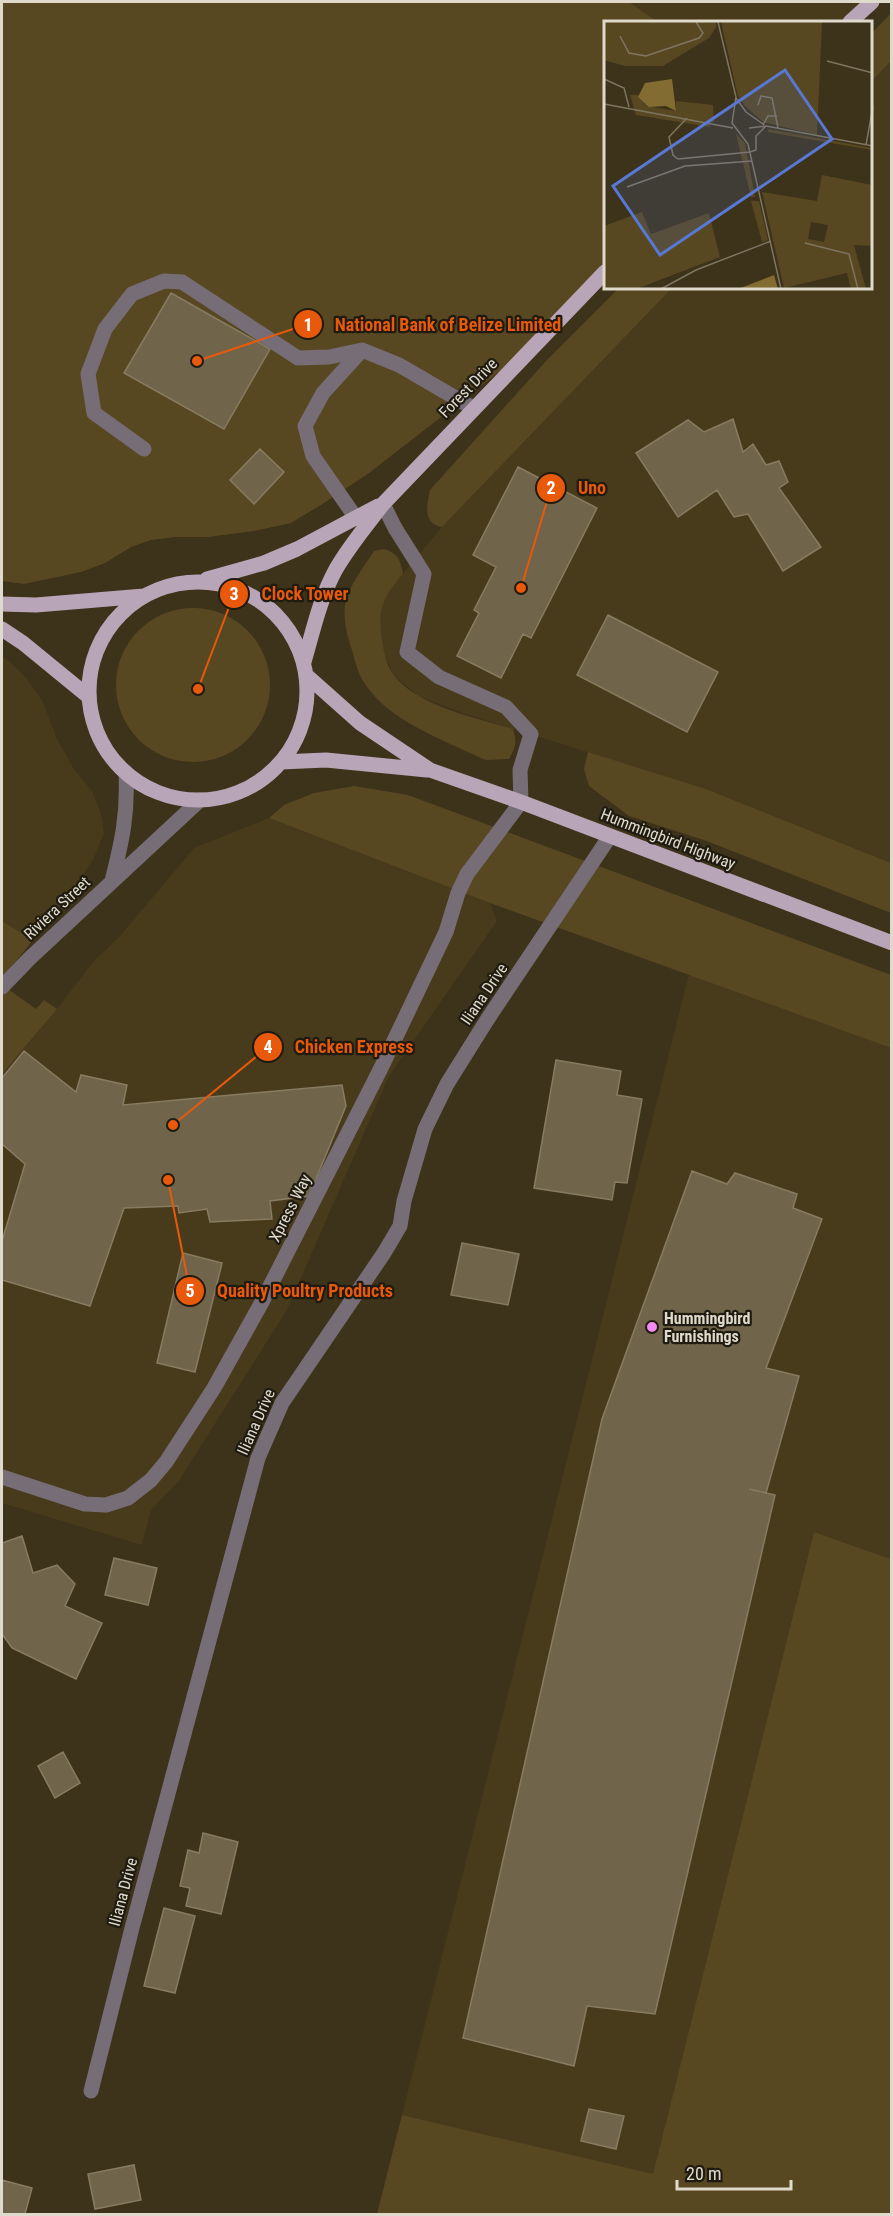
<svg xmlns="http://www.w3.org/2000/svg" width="893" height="2216" font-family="'Roboto Condensed',sans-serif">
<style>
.built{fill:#483b1b}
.green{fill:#584822}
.building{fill:#70654b;stroke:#877c61;stroke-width:1.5}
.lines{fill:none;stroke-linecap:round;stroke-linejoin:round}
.minor{stroke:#776d76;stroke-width:15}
.major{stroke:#b9a5b8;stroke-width:15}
.poi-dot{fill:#f28af2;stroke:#1f1b10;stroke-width:2}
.labels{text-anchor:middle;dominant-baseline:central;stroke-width:4.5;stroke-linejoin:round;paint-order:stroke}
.street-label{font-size:16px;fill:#e0dacc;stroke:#1f1b10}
.poi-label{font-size:16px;font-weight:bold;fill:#e0dacc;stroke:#1f1b10;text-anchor:start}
.inset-road{fill:none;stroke:#7e7561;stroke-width:1.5}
.view{fill:#5878d4;fill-opacity:0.15;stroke:#5878d4;stroke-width:3}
.inset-edge{fill:none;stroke:#e0dacc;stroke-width:3}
.leader{fill:none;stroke:#e8590c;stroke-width:2}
.callout-dot{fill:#e8590c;stroke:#1f1b10;stroke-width:2}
.mark-label{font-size:18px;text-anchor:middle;font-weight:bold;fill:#fff}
.callout-label{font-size:18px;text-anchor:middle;font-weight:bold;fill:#e8590c;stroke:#1f1b10;stroke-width:4.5;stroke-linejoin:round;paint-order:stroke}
</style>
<rect width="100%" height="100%" fill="#3d321a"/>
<path class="built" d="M 629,2 L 865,2 L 845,22 L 658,22 Z
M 891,61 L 891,863 L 706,789 L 462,713 L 418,696 L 394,675 L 384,654 L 380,624 L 381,606 L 391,588 L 442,527 L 672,288 L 870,288 L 871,82 Z
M 2,655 L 23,674 L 42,700 L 57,739 L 74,769 L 92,791 L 101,814 L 104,833 L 93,860 L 60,908 L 33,940 L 2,921 Z
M 269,818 L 490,903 L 497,921 L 389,1076 L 287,1310 L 178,1482 L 151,1510 L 142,1545 L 2,1503 L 2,1074 L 57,1009 L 93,962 L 120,936 L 194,848 Z
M 689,974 L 891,1048 L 891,1559 L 814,1532 L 653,2175 L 402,2115 Z"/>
<path class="green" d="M 2,2 L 629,2 L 658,22 L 605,22 L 605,272 L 534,345 L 369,473 L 324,503 L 291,523 L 254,531 L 208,537 L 176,537 L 151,540 L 131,547 L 105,563 L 81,572 L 24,584 L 2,581 Z
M 891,13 L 891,61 L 871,82 L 871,34 Z
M 619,288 L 672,288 L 442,527 C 422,523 427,506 430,490 L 547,360 Z
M 384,549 C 398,553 401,561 403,574 C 382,599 378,607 382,640 C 384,652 386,664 393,674 C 416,706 477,718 513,729 C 517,742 516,747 509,759 L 486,760 L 481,758 C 443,740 388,720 365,684 C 358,674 355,661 352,650 C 347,636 343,618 345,604 C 349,585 364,567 374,551 Z
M116 685a77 77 0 1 1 154 0a77 77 0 1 1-154 0Z
M 588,752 L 706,789 L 891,863 L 891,913 L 704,840 L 629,816 L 589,786 L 584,769 Z
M 354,786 L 408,795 L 891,975 L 891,1048 L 490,903 L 269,818 L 284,805 L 314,793 Z
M 2,921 L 33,940 L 2,979 Z
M 2,985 L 36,1009 L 44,1000 L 57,1009 L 2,1074 Z
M 814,1532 L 891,1559 L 891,2214 L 377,2214 L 402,2115 L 653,2174 Z"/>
<path class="building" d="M 171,293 L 270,349 L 224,429 L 124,373 Z
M 733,419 L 743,452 L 753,444 L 766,465 L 779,461 L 788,482 L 779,488 L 821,547 L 783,571 L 748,514 L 734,517 L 717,490 L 678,517 L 636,453 L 688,420 L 704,432 Z
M 260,449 L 284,472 L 254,504 L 230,480 Z
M 518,467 L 597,508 L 531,638 L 523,634 L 501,678 L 457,656 L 479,613 L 474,610 L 496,567 L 473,555 Z
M 608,615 L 718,672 L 687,732 L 577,675 Z
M 24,1051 L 76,1092 L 81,1075 L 127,1085 L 123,1105 L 342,1085 L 346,1106 L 309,1196 L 270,1201 L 272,1219 L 210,1222 L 207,1209 L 179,1213 L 178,1206 L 124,1208 L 90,1306 L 2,1280 L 2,1241 L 25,1164 L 2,1144 L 2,1078 Z
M 556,1060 L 621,1071 L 617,1095 L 642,1099 L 627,1183 L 615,1182 L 612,1200 L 534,1188 Z
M 692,1171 L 727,1184 L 735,1173 L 797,1194 L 793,1208 L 822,1219 L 766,1368 L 799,1376 L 766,1493 L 749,1489 L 775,1495 L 655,2014 L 587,2006 L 574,2066 L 463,2038 L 602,1419 Z
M 462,1243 L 519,1254 L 508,1305 L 451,1295 Z
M 183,1253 L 222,1263 L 195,1372 L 157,1363 Z
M 22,1536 L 33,1573 L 57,1565 L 75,1584 L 65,1606 L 102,1623 L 76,1679 L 12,1648 L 2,1634 L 2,1543 Z
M 114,1558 L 157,1568 L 148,1605 L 105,1595 Z
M 63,1752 L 80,1783 L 55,1798 L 38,1766 Z
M 203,1833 L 238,1842 L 221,1914 L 186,1906 L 190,1888 L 180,1886 L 188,1850 L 199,1853 Z
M 164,1908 L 195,1916 L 175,1993 L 144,1986 Z
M 589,2109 L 624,2116 L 616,2149 L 581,2141 Z
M 134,2165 L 141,2200 L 95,2209 L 88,2174 Z
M 2,2180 L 32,2188 L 25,2214 L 2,2214 Z"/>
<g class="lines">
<path class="minor" d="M 144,449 L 94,413 L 88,374 L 105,329 L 132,294 L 164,281 L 182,282 L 298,358 L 329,357 L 362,350 L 399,365 L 473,408
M 356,518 L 313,456 L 305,426 L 323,393 L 362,350
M 112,881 C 122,841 128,815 126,773
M 2,987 L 30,958 L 200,800
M 2,1477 L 85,1504 L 106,1505 L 128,1498 L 151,1480 L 166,1462 L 214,1388 L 262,1302 L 381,1068 L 446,932 L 458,893 L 467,874 L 521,802 L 520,770 L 531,734 L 506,707 L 439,677 L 407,652 L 424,574 L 395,528 L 383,504
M 91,2091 L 132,1928 L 258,1458 L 282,1403 L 384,1253 L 400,1226 L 404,1201 L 425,1129 L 447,1084 L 487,1020 L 610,836"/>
<path class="major" d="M 850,22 L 872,2
M 207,579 L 264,563 L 297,549 L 378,506
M89 691a109 109 0 1 1 218 0a109 109 0 1 1-218 0Z
M 2,604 L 36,605 L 144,596
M 2,629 L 23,643 L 89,697
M 304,662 C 313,631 320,598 336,569 C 350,545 367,525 383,504 L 605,272
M 306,675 L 360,723 L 430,770 L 521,802 L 892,943
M 281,762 L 326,760 L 427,770"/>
</g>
<circle class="poi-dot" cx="652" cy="1327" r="6"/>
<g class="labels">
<g class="street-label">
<text transform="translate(468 388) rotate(-46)">Forest Drive</text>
<text transform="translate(668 839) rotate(21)">Hummingbird Highway</text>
<text transform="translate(57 908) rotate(-43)">Riviera Street</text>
<text transform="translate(484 994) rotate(-56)">Iliana Drive</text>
<text transform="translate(290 1208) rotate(-63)">Xpress Way</text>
<text transform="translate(256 1422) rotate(-66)">Iliana Drive</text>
<text transform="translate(123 1892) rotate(-75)">Iliana Drive</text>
</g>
<g class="poi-label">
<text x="664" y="1318">Hummingbird<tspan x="664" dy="18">Furnishings</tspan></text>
</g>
</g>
<g transform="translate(604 21)">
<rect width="268" height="268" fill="#3d321a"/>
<path d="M 0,1 L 112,1 L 112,6 L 105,17 L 59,45 L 21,45 L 0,39 ZM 117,1 L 218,1 L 213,114 L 159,101 L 141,85 L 134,75 ZM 26,74 L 34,74 L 48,86 L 72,90 L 72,80 L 109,84 L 110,101 L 105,101 L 106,106 L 32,94 ZM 165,108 L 268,127 L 268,129 L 163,111 ZM 132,113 L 141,122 L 151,176 L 147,176 ZM 218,154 L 268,164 L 268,225 L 250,224 L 262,268 L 247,268 L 243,252 L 180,267 L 158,171 L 213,180 ZM 207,201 L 224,204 L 220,221 L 204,218 ZM 147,180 L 155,180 L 164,219 L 158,221 ZM 38,191 L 47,213 L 105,192 L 116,236 L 32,268 L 0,268 L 0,205 Z" fill="#584822" fill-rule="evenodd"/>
<path d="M 68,58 L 72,90 L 62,85 L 45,86 L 34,76 L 41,62 ZM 170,254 L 174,268 L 134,268 Z" fill="#826c32"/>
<path class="inset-road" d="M 114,1 L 132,76 L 128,102 L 144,123 L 177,268M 16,15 L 25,32 L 42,35 L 95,17 L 99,12 L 92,1M 223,40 L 269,52M 0,58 L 20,67 L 25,86M 132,77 L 142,91 L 159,103M 0,83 L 129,107M 154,84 L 157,75 L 168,77 L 174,107M 83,97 L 65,116 L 69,134 L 74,138 L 146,131 L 152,129 L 152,115 L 162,105M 159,104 L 164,95 L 173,95M 145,107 L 162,105 L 269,125M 262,124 L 269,85M 23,166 L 81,145 L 148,140M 201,222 L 245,233 L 254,268M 57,268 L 92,249 L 167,220"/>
<path class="view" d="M 181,49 L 228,118 L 56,234 L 9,165 Z"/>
<rect width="268" height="268" class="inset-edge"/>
</g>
<path class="leader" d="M197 361L308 324M521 588L551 488M198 689L234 594M173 1125L268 1047M168 1180L190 1291"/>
<g class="callout-dot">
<circle cx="197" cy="361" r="6"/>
<circle cx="521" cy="588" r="6"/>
<circle cx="198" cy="689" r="6"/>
<circle cx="173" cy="1125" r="6"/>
<circle cx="168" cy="1180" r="6"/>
<circle cx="308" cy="324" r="15"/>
<circle cx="551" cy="488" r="15"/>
<circle cx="234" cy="594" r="15"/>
<circle cx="268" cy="1047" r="15"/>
<circle cx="190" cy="1291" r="15"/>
</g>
<g class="mark-label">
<text x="308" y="331">1</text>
<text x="551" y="494">2</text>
<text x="234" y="600">3</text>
<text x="268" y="1053">4</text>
<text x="190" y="1297">5</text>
</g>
<g class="callout-label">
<text x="448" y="331">National Bank of Belize Limited</text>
<text x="592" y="494">Uno</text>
<text x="305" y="600">Clock Tower</text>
<text x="354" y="1053">Chicken Express</text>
<text x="305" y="1297">Quality Poultry Products</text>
</g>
<rect width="893" height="2216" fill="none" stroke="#e0dacc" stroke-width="6"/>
<path d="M677 2180v9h114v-9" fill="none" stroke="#e0dacc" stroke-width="3"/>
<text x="686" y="2180" font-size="18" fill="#e0dacc" stroke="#1f1b10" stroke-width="4.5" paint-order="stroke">20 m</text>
</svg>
